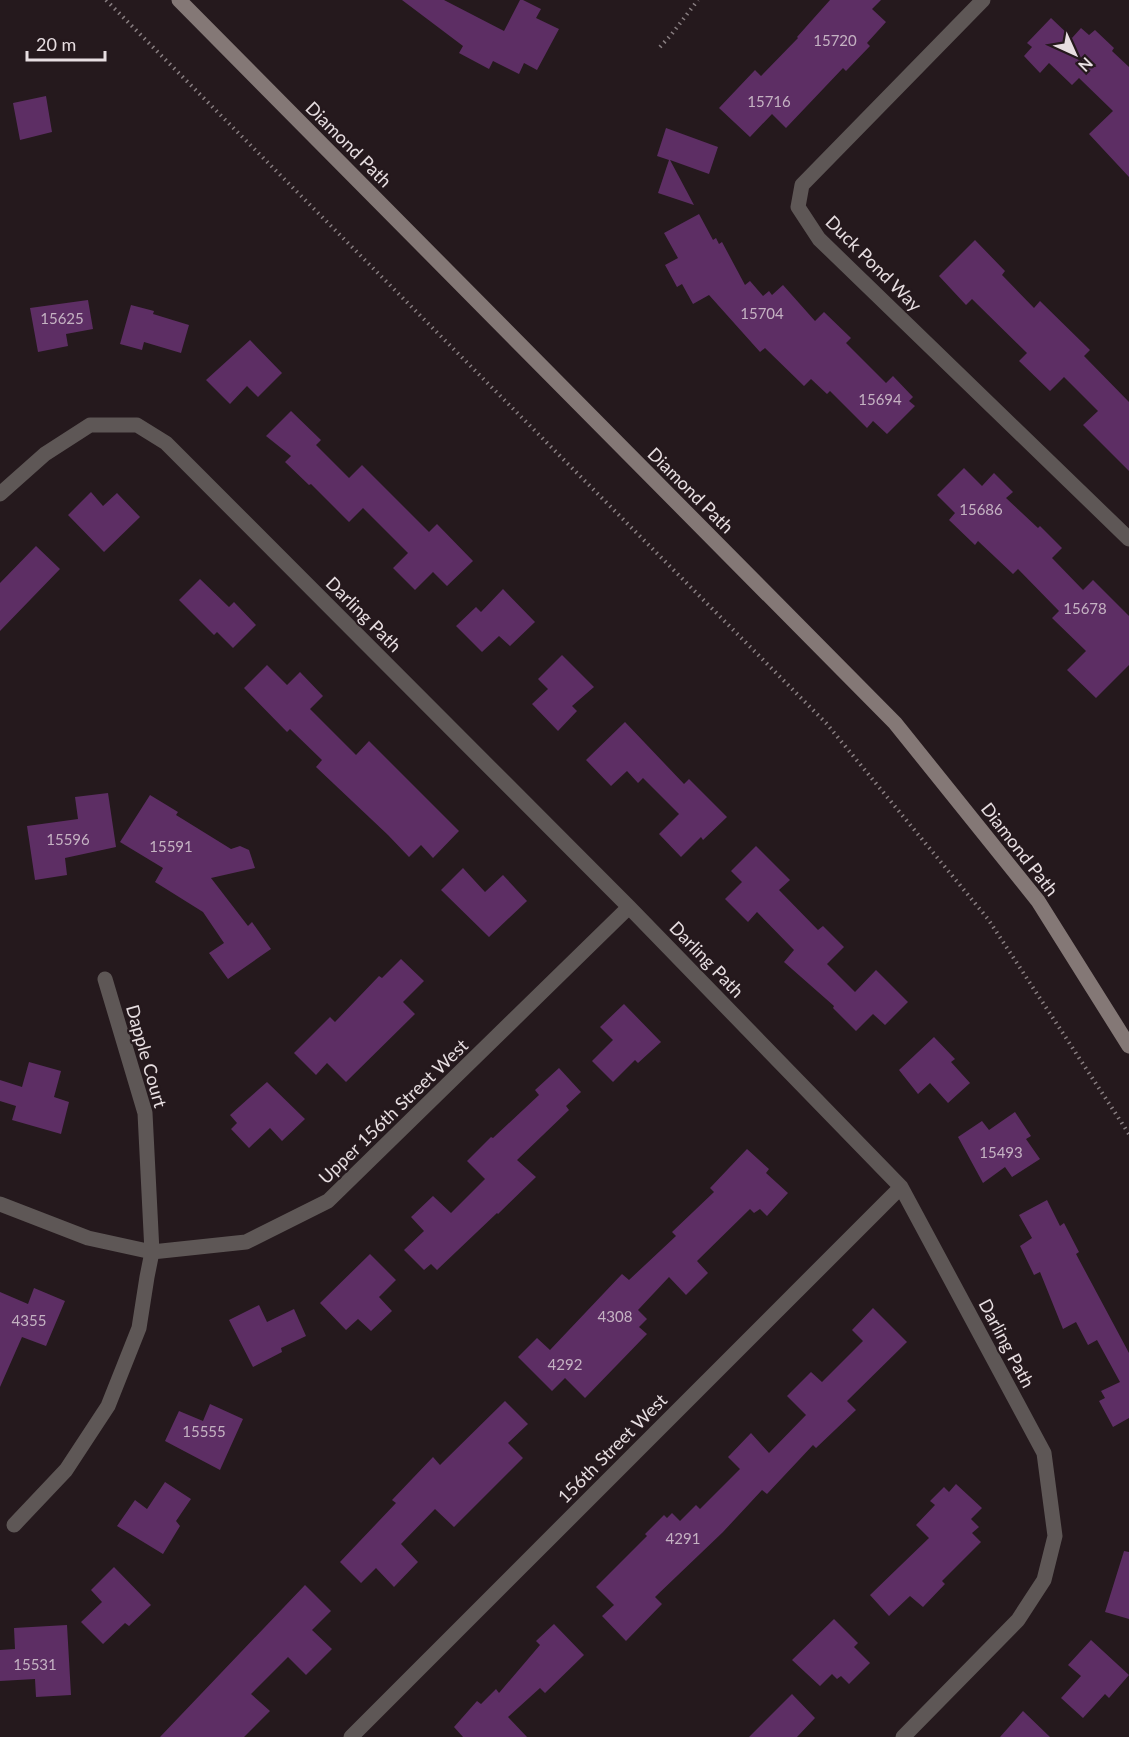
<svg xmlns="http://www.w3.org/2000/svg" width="1129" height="1737" font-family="Lato,sans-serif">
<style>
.building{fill:#5d2e64}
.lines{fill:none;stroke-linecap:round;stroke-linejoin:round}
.path{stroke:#887e81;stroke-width:4;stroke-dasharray:1.5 4.5;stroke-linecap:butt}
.street{stroke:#5e5756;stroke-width:15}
.secondary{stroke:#847876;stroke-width:15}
.labels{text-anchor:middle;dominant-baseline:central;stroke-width:4.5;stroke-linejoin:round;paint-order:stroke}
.number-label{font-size:15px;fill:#c4b2c2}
.street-label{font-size:18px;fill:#e7dee1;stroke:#25191d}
</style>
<rect width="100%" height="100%" fill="#25191d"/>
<path class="building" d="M 402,0 L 444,0 L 504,31 L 520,0 L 523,0 L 541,9 L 536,18 L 559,29 L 537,70 L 524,63 L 519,74 L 493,61 L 489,69 L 459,53 L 463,46 Z
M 830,0 L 881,0 L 872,9 L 886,22 L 867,43 L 870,46 L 846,71 L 843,68 L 786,128 L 772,114 L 750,137 L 719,108 L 755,70 L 761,76 L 798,38 L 797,37 Z
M 1051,18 L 1072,38 L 1081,28 L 1089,35 L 1095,30 L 1114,48 L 1112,51 L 1129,67 L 1129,177 L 1089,134 L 1113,111 L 1079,78 L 1072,85 L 1049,63 L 1040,73 L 1024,56 L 1032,47 L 1027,43 Z
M 46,96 L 52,132 L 20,140 L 13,103 Z
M 666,128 L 718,147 L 709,174 L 670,160 L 694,205 L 658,193 L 669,160 L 657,156 Z
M 699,214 L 713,240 L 716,238 L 719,244 L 722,242 L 745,285 L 750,281 L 763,296 L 769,291 L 772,295 L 783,285 L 815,321 L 824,312 L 851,338 L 846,343 L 886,383 L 893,376 L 913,397 L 909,401 L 915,406 L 887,434 L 873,421 L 867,428 L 830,391 L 827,394 L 811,379 L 804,386 L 765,348 L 760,352 L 709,295 L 693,304 L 682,284 L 677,287 L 665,265 L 678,258 L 664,233 Z
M 975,240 L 1005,271 L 1002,275 L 1034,308 L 1040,301 L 1090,350 L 1084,356 L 1129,402 L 1129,471 L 1083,425 L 1098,411 L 1064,377 L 1050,391 L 1019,361 L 1027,353 L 972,299 L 966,305 L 939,276 Z
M 88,300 L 93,329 L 66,334 L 68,346 L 38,352 L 30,308 Z
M 131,305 L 154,311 L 153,314 L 189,325 L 181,353 L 144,342 L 142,350 L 120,344 Z
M 250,340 L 282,373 L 258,397 L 247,386 L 230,404 L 206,380 Z
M 291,411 L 321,440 L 316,445 L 349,478 L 362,465 L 429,532 L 437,524 L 473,561 L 447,586 L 433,572 L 415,590 L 393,568 L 408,553 L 363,508 L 349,522 L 311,484 L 309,485 L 285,462 L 291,456 L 266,436 Z
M 964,468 L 982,486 L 994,473 L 1013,492 L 1006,498 L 1038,528 L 1040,526 L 1062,548 L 1052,558 L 1083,590 L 1093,580 L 1129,616 L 1129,665 L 1096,698 L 1067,670 L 1086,651 L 1052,618 L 1059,611 L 1018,569 L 1013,574 L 978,541 L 975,545 L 949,520 L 955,513 L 937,495 Z
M 91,492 L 103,506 L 117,493 L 140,517 L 104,552 L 68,515 Z
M 36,546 L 60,569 L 0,631 L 0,583 Z
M 200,579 L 229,607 L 234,602 L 256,625 L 233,648 L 217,632 L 214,635 L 179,600 Z
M 503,589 L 535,622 L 510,646 L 499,636 L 482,652 L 456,626 L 476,607 L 481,612 Z
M 562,655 L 594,687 L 572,706 L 577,711 L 558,731 L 532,704 L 548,689 L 538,679 Z
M 267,665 L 287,685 L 300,672 L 323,696 L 310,709 L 356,755 L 369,741 L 459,831 L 433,858 L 421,845 L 409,857 L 388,835 L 316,767 L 322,760 L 290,729 L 287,732 L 244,688 Z
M 625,722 L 684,784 L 689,779 L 727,817 L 703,840 L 701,837 L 681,857 L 659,834 L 679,814 L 643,778 L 638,783 L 627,771 L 611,786 L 586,760 Z
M 108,793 L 116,847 L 65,858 L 67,875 L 35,880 L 27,826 L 78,819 L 75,797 Z
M 150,795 L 178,812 L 176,815 L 231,849 L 240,846 L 249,850 L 255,868 L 211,878 L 248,926 L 252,922 L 271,949 L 228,979 L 209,953 L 224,943 L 203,912 L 155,882 L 163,868 L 120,842 Z
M 756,846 L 790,880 L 779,890 L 818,930 L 823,926 L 844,947 L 827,964 L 855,992 L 876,970 L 908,1002 L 885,1025 L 873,1014 L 856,1031 L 833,1008 L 834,1006 L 784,962 L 794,950 L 757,912 L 748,922 L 725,899 L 742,882 L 731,871 Z
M 463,868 L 485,892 L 503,875 L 527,901 L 489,937 L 441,890 Z
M 401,959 L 424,981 L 403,1002 L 415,1014 L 346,1082 L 327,1063 L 316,1075 L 294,1053 L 330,1017 L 335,1022 L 379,976 L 382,978 Z
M 624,1004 L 661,1042 L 638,1063 L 635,1060 L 613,1082 L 592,1061 L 613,1040 L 600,1027 Z
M 934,1037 L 955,1059 L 951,1062 L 970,1083 L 948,1103 L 930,1083 L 918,1094 L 899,1070 Z
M 29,1062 L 61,1071 L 54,1097 L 69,1102 L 61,1134 L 12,1120 L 16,1106 L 0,1101 L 0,1080 L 22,1087 Z
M 559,1068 L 581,1092 L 566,1106 L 569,1110 L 517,1160 L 536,1177 L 498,1214 L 497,1213 L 437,1270 L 431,1264 L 424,1270 L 404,1250 L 424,1231 L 411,1217 L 433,1196 L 451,1213 L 485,1179 L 467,1161 L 491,1137 L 493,1138 L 539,1095 L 535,1090 Z
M 267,1082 L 305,1119 L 282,1141 L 270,1128 L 249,1148 L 231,1129 L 237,1123 L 230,1115 Z
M 1015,1112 L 1031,1136 L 1026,1139 L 1040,1159 L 1012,1177 L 1005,1167 L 983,1183 L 958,1137 L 982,1121 L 989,1130 Z
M 747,1149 L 769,1169 L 766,1173 L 788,1193 L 767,1216 L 760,1209 L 754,1213 L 750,1209 L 697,1261 L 708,1273 L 686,1295 L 669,1277 L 638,1310 L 647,1319 L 639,1327 L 647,1334 L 585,1398 L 565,1378 L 552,1391 L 518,1357 L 537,1338 L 550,1350 L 622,1274 L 629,1280 L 676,1236 L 672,1232 L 714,1192 L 710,1188 Z
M 1047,1200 L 1060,1226 L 1064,1223 L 1079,1252 L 1076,1254 L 1129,1353 L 1129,1418 L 1113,1427 L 1099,1401 L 1105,1398 L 1101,1391 L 1120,1382 L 1097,1340 L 1088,1345 L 1076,1322 L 1063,1329 L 1040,1272 L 1034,1275 L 1020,1246 L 1032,1238 L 1019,1215 Z
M 370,1254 L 396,1280 L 379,1297 L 392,1311 L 371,1331 L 358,1319 L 346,1330 L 320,1303 Z
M 34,1288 L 65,1301 L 46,1346 L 22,1337 L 0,1387 L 0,1292 L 28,1304 Z
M 259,1305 L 267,1322 L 294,1309 L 306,1336 L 281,1348 L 282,1352 L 253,1367 L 229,1320 Z
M 873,1308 L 907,1342 L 847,1401 L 856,1410 L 816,1448 L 813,1445 L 767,1494 L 762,1490 L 723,1532 L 655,1597 L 662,1604 L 626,1641 L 602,1616 L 614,1605 L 596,1587 L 647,1536 L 645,1534 L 664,1515 L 667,1518 L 672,1513 L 680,1521 L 696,1505 L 700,1509 L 740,1469 L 728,1457 L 751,1433 L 769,1453 L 806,1415 L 787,1396 L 811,1372 L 822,1382 L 863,1341 L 852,1330 Z
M 505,1401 L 528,1424 L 508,1443 L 523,1458 L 454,1527 L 435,1509 L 401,1544 L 418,1562 L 394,1587 L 376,1568 L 361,1583 L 340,1562 L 396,1503 L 392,1500 L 433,1457 L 440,1465 Z
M 210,1404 L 243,1419 L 220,1470 L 165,1441 L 179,1411 L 203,1421 Z
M 165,1482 L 191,1499 L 176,1521 L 180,1526 L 163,1554 L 117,1526 L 135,1500 L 147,1509 Z
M 956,1484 L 982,1508 L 971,1519 L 979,1527 L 972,1533 L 981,1542 L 942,1581 L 945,1584 L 923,1607 L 910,1596 L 889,1616 L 870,1595 L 929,1538 L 916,1525 L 935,1505 L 930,1501 L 944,1487 L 949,1492 Z
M 1124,1551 L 1129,1552 L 1129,1619 L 1105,1612 Z
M 114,1567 L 151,1605 L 129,1626 L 125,1623 L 103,1644 L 81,1622 L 102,1602 L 91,1590 Z
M 305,1585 L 331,1611 L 312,1630 L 332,1649 L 306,1675 L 288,1657 L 251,1694 L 270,1711 L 244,1737 L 160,1737 Z
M 834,1619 L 858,1643 L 854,1647 L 870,1663 L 849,1684 L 841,1676 L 837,1679 L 832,1674 L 820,1686 L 792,1660 Z
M 554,1624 L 584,1655 L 545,1693 L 540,1688 L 508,1717 L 527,1737 L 463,1737 L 454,1727 L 477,1701 L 481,1704 L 496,1689 L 499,1693 L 540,1645 L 536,1641 Z
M 67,1625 L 71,1695 L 36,1697 L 35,1679 L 0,1681 L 0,1650 L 15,1649 L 14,1628 Z
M 1091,1640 L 1129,1675 L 1109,1698 L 1105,1694 L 1083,1718 L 1061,1698 L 1081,1676 L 1068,1665 Z
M 792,1694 L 815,1718 L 797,1737 L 749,1737 Z
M 1023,1711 L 1050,1737 L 1000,1737 Z"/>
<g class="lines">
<path class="path" d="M 106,0 L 826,723 L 988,919 L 1129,1134
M 660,47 L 671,35 L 698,0"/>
<path class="street" d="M 983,0 L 802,185 L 798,207 L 819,239 L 1129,539
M 0,494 L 45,454 L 90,425 L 137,425 L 166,443 L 629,907 L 901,1187 L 1044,1453 L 1055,1536 L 1044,1580 L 1018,1620 L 903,1737
M 0,1204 L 88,1238 L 152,1252 L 246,1242 L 328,1201 L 629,907
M 14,1525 L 66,1470 L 108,1406 L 139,1328 L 147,1277 L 152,1252 L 145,1113 L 105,979
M 351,1737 L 901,1187"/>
<path class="secondary" d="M 179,0 L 895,723 L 1038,901 L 1129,1046"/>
</g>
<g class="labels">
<g class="number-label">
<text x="835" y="40">15720</text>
<text x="769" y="101">15716</text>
<text x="762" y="313">15704</text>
<text x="62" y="318">15625</text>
<text x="880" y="399">15694</text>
<text x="981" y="509">15686</text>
<text x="1085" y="608">15678</text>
<text x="68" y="839">15596</text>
<text x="171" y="846">15591</text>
<text x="1001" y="1152">15493</text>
<text x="615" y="1316">4308</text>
<text x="29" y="1320">4355</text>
<text x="565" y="1364">4292</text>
<text x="204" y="1431">15555</text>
<text x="683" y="1538">4291</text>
<text x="35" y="1664">15531</text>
</g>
<g class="street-label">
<text transform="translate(349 144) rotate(45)">Diamond Path</text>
<text transform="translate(874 263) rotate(45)">Duck Pond Way</text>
<text transform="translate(691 490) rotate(45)">Diamond Path</text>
<text transform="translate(364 614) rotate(45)">Darling Path</text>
<text transform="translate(1020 849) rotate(52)">Diamond Path</text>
<text transform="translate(707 959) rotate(46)">Darling Path</text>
<text transform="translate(147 1056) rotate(74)">Dapple Court</text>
<text transform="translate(393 1111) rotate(-44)">Upper 156th Street West</text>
<text transform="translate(1007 1343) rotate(62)">Darling Path</text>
<text transform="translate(612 1448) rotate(-45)">156th Street West</text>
</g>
</g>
<g transform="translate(1075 54) rotate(135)" stroke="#25191d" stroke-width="4.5" paint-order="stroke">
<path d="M0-4.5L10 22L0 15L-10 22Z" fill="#e7dee1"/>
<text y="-9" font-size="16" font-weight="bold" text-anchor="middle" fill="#e7dee1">N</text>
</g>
<path d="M27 51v9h78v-9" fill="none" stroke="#e7dee1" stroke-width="3"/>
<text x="36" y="51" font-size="18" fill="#e7dee1" stroke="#25191d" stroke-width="4.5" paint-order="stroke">20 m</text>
</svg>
